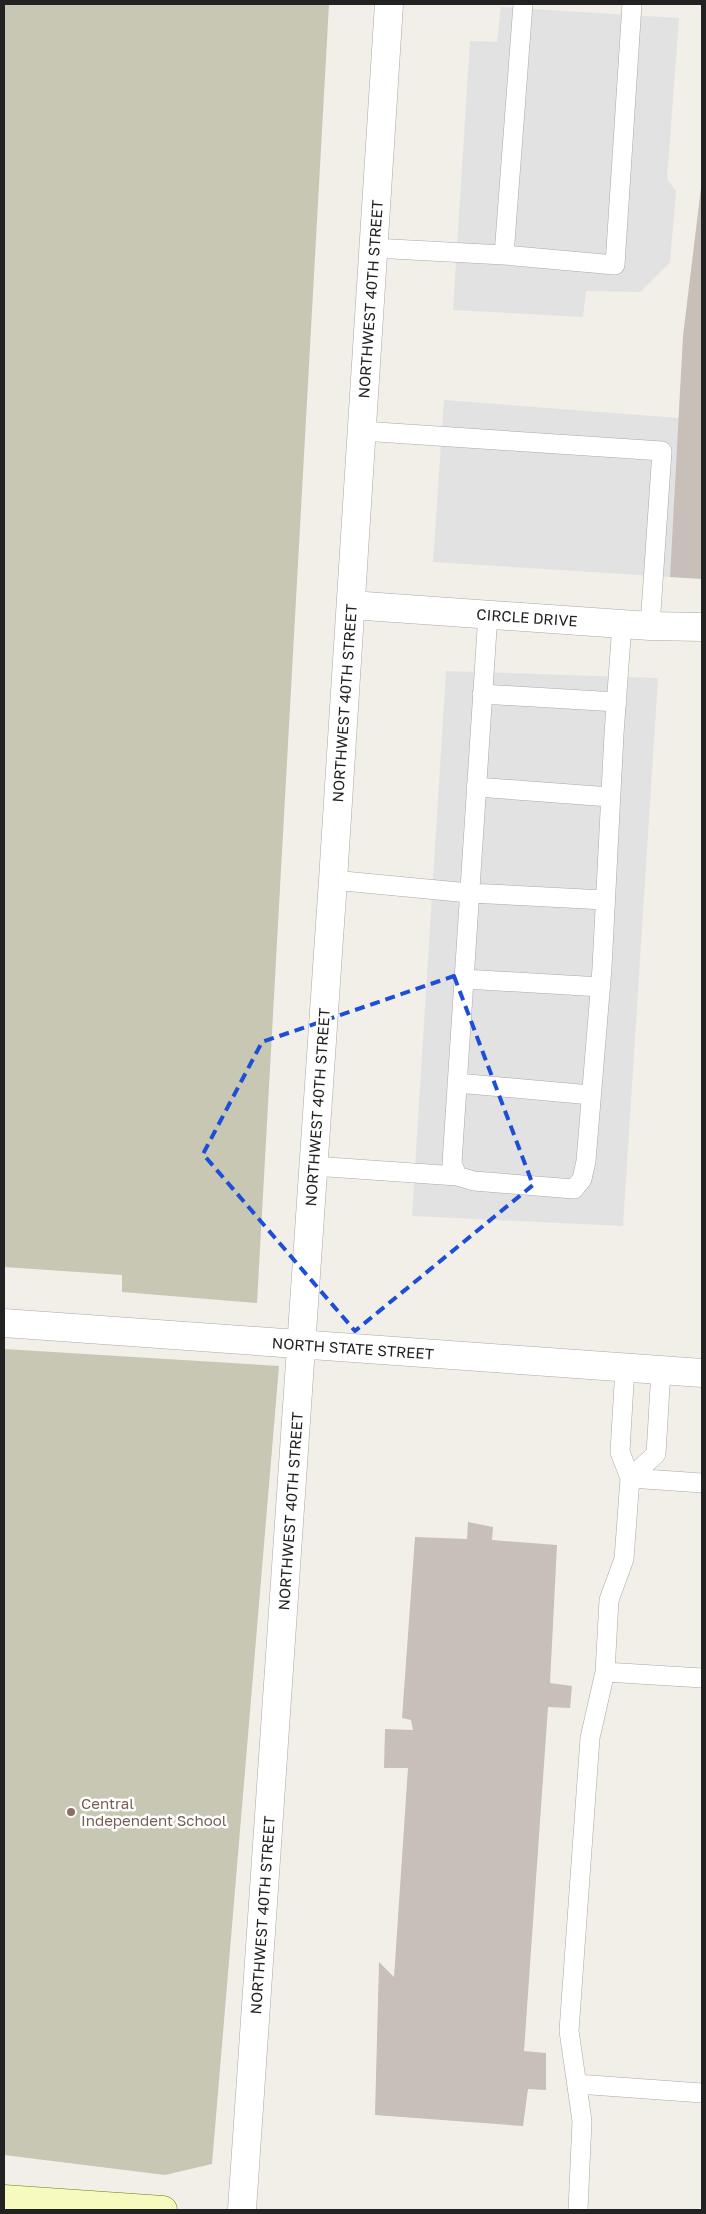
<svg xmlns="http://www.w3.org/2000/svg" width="706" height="2214" font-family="'Golos Text',sans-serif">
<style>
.construction{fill:#c7c7b4}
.parking{fill:#e2e2e2}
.building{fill:#c7bfb8}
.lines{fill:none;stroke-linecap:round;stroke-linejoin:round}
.lane-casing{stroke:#a9a9a9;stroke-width:20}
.street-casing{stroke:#a9a9a9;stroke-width:29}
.secondary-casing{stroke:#707d05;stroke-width:29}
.lane{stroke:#fff;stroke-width:19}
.street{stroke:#fff;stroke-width:28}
.secondary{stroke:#f7fabf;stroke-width:28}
.marked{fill:none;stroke:#1d4ed8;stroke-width:4;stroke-dasharray:10 6;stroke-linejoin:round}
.education-dot{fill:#8d6e63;stroke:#fff;stroke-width:2}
.labels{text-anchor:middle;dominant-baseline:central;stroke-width:5;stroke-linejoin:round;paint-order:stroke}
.street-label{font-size:15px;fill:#222;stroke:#fff}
.education-label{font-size:15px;fill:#785e54;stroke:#fff;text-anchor:start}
</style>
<rect width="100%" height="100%" fill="#f2efe9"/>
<path class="construction" d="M 4,4 L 329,4 L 257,1303 L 122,1292 L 122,1275 L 4,1267 Z
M 4,1349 L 279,1366 L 212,2164 L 165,2175 L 4,2155 Z"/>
<path class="parking" d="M 501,7 L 679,18 L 667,179 L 676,191 L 670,262 L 640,292 L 586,291 L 583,317 L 453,310 L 470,41 L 497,42 Z
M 444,400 L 679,418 L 670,577 L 433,562 Z
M 446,671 L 658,678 L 623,1226 L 412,1216 Z"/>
<path class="building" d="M 701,188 L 702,188 L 702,579 L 670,577 L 683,336 Z
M 468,1522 L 493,1527 L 492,1540 L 557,1545 L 550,1683 L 572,1686 L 570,1708 L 548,1707 L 524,2051 L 546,2053 L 546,2090 L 528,2089 L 523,2126 L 375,2115 L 379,1962 L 394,1977 L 408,1768 L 384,1768 L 385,1729 L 413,1730 L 411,1720 L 402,1718 L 415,1537 L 467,1539 Z"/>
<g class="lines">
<defs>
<path id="lane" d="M 523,4 L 504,255 L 615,265 L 632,4
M 373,248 L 504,255
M 362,431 L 662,451 L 650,626
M 488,614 L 452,1163 L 457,1176 L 474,1181 L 574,1189 L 582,1179 L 586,1161 L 602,968 L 614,734 L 622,624
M 482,694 L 617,702
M 476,787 L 610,797
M 333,880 L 469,893 L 605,900
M 464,979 L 601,987
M 457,1083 L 591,1095
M 313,1166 L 457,1176
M 625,1367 L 620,1452 L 630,1478 L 656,1454 L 661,1370
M 605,1672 L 702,1678
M 577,2084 L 702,2093
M 578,2210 L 582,2121 L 569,2031 L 590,1738 L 605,1672 L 609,1600 L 624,1559 L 630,1478 L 702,1483"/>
<path id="street" d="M 351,605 L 650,626 L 702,627
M 4,1323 L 702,1373
M 242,2210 L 333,880 L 389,4"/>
<path id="secondary" d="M 4,2199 L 163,2210"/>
</defs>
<use href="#lane" class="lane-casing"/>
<use href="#street" class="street-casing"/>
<use href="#secondary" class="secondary-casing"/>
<use href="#lane" class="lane"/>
<use href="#street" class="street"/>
<use href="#secondary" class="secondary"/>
</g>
<path class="marked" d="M 454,976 L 533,1185 L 355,1331 L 203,1154 L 262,1042 Z"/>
<circle class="education-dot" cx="71" cy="1812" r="5"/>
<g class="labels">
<g class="street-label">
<text transform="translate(370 299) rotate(-86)">NORTHWEST 40TH STREET</text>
<text transform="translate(527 617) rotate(4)">CIRCLE DRIVE</text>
<text transform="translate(344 703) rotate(-86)">NORTHWEST 40TH STREET</text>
<text transform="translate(317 1107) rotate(-86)">NORTHWEST 40TH STREET</text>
<text transform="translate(353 1348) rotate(4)">NORTH STATE STREET</text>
<text transform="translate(290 1511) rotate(-86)">NORTHWEST 40TH STREET</text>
<text transform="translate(262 1915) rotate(-86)">NORTHWEST 40TH STREET</text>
</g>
<g class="education-label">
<text x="81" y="1803">Central<tspan x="81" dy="17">Independent School</tspan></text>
</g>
</g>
<rect width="706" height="2214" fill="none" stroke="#222222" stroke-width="10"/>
</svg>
